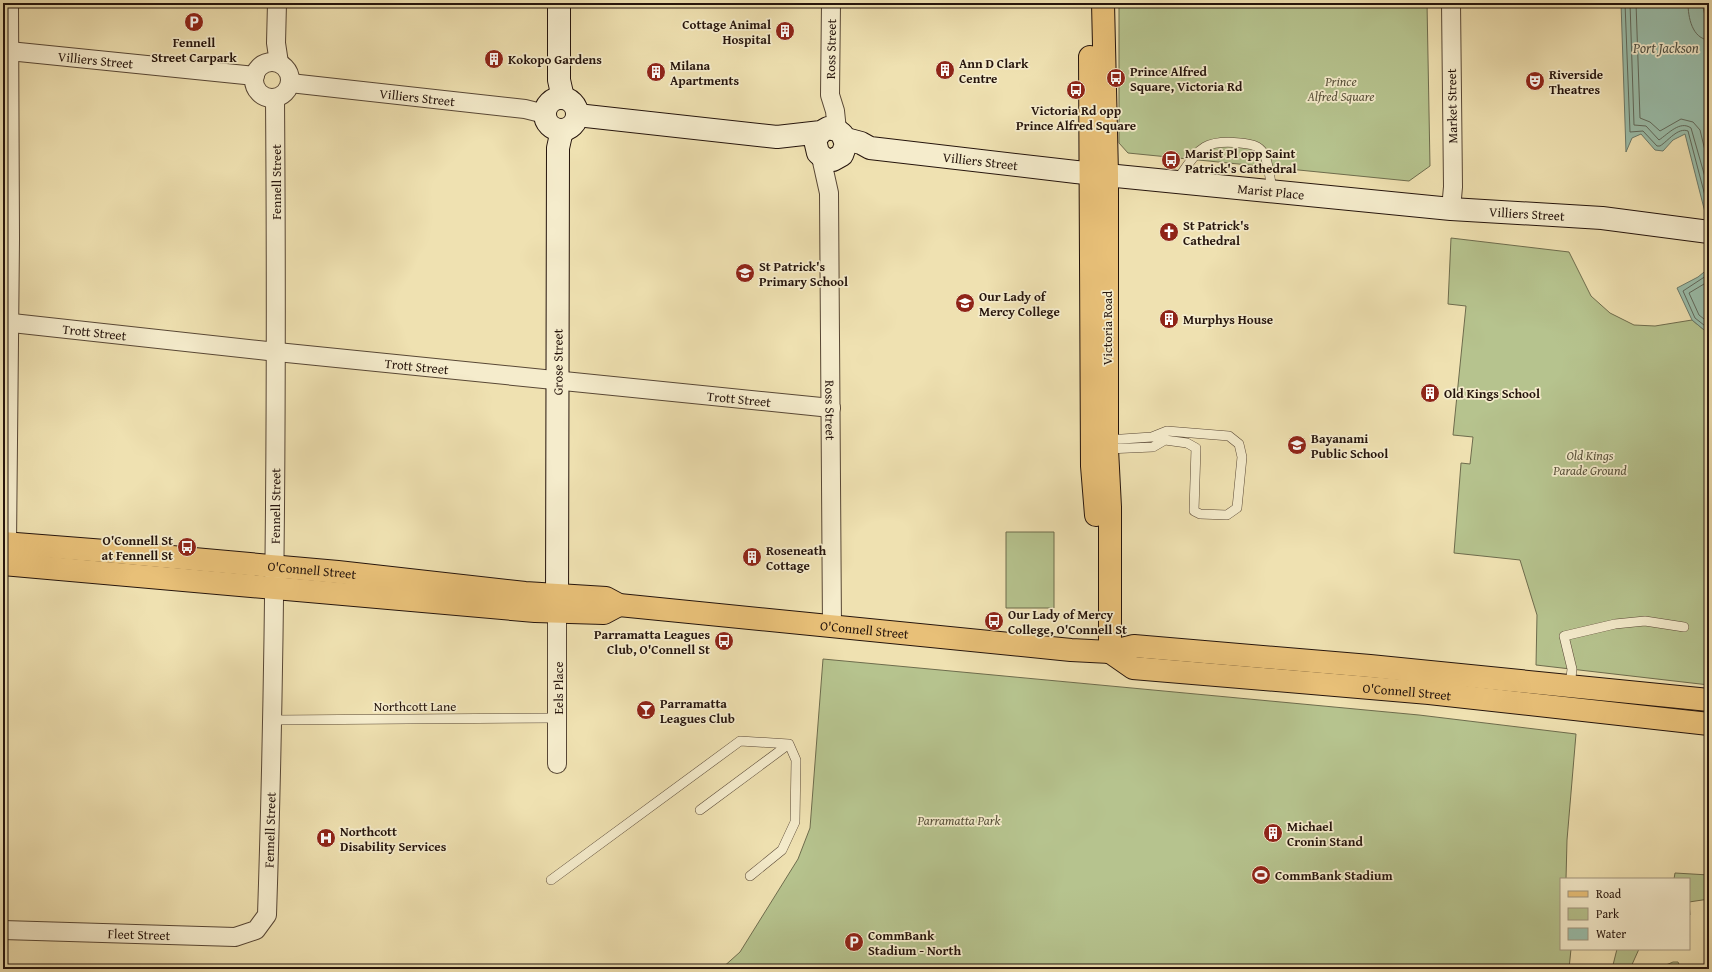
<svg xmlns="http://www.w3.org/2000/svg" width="1712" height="972" font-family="'Gentium Book Plus',serif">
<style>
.green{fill:#b6c38e;stroke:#6e6c4d}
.water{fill:#9abeab;stroke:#6b7a6b}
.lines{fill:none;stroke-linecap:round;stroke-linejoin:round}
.shore{stroke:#60695c;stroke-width:1}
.lane-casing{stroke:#584735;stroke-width:10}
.street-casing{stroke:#584735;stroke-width:20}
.secondary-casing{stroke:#25140c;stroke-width:24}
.primary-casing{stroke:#25140c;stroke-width:24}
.lane{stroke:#f5eccc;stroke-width:9}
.street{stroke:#f5eccc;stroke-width:18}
.secondary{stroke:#f5eccc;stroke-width:22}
.primary{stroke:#e8c078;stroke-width:22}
.labels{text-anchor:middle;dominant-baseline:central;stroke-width:3.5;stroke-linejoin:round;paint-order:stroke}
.poi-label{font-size:13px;font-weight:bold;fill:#25140c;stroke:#f5eccc;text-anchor:start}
.street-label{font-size:13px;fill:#25140c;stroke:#f5eccc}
.park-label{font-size:13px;font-style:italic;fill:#58513a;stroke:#f5eccc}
.water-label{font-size:14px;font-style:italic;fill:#4e5044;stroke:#f5eccc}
</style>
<rect width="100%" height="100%" fill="#efe1b1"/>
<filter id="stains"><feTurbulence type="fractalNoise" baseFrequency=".005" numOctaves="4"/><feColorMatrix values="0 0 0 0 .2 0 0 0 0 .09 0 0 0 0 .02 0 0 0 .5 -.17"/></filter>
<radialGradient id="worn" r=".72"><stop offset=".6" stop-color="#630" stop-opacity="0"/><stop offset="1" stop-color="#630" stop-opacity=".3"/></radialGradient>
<path class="green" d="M 1119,3 L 1427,3 L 1430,166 L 1409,181 L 1128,153 L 1119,143 Z
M 1451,238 L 1569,252 L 1591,296 L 1610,313 L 1634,325 L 1655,326 L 1692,320 L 1709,334 L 1709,685 L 1536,665 L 1537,615 L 1520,560 L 1454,553 L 1461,463 L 1470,464 L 1473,437 L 1453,435 L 1466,306 L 1448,304 Z
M 1006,532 L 1054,532 L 1054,608 L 1006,608 Z
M 823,659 L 1419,715 L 1576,734 L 1567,840 L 1566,879 L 1561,879 L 1561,949 L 1571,949 L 1569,969 L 721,969 L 740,952 L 798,859 L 810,828 Z
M 1675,873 L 1709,875 L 1709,899 L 1689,902 L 1690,915 L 1689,916 L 1689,879 L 1674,879 Z
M 1617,949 L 1639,949 L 1630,969 L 1612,969 Z
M 1673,962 L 1678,962 L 1681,969 L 1665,969 L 1666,965 Z"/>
<path class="water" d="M 1621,3 L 1702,3 L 1709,33 L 1709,228 L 1685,134 L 1673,140 L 1663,151 L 1655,150 L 1641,134 L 1632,138 L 1626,152 Z
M 1709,268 L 1709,334 L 1692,320 L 1677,288 L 1698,277 Z"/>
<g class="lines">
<path class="shore" d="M 1625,3 L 1630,132 L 1643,131 L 1657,146 L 1660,146 C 1668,141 1678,127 1688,131 L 1709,211
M 1630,3 L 1634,125 L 1646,126 L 1659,140 C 1668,134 1680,120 1691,128 L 1709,191
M 1636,3 L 1640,118 L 1650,122 L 1660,131 L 1681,119 L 1693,122 L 1700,130 L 1709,167
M 1688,3 C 1688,17 1692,39 1709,40
M 1709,274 L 1683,291 L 1695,318 L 1709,329
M 1709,281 L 1689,293 L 1699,315 L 1709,323"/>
<defs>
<path id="lane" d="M 1177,180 C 1198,151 1201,139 1240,143 C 1250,144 1259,145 1264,154 C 1269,164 1270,179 1272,190
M 1107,449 L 1153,447 L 1165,440 L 1187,443 L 1196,448 L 1194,511 L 1200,514 L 1227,515 L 1237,508 L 1242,457 L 1239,444 L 1229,436 L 1167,431 L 1152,437 L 1107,440
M 1570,686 L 1572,669 L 1564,636 L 1615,624 L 1645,621 L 1684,627
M 273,720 L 558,718
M 700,810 L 789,744
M 750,876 L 782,850 L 795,822 L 796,760 L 789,744
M 551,880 L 740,741 L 789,744"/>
<g id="street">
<path d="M 277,3 L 276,43 L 279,63"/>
<path d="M 831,3 L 830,95 L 835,111 L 837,130"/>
<path id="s1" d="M 9,51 L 255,76"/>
<circle cx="272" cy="80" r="18"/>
<path id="s2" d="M 290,83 L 525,109 L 545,114"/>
<path id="s3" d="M 821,157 L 829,193 L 832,627"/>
<path d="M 1451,209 L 1453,187 L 1451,3"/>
<path id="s4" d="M 3,322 L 277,352 L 831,408"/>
<path d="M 7,544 L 10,239 L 9,3"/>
<path d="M 557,764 L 557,612"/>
<path id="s5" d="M 3,930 L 235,937 L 256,930 L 267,915 C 276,643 277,370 275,98"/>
</g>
<g id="secondary">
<path d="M 559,3 L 559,80 L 563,98"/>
<circle cx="561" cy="114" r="16"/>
<path d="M 577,115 L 777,137 L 821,132 L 828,128 L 837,130 L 842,134 L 846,144 L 842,155 L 833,160 L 826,160 L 818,153 L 815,140 L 821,132"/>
<path id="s6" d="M 846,139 L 861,143 L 870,148 L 1076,172 L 1451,209 L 1602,218 L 1709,232"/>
<path id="s7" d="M 557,612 L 558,148 L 562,130"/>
</g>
<g id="primary">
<path d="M 1103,3 L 1107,174 L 1107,449 L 1110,507 L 1110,652"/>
<path d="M 1090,57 L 1092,466 L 1096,515"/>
<path id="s8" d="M 3,543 L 105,551 L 338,572 L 525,593 L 606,598 L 619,605 L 1071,650 L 1110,652 L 1134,646 L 1370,666 L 1709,700"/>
<path d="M 3,564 L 535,611 L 604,613 L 619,605"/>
<path id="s9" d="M 1110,652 L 1133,668 L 1429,693 L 1709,724"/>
</g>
</defs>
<use href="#lane" class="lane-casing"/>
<use href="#street" class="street-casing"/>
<use href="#secondary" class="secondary-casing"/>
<use href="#primary" class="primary-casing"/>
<use href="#lane" class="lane"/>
<use href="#street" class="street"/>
<use href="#secondary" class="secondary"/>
<use href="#primary" class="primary"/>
</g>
<defs>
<symbol id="parking-disc" viewBox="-11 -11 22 22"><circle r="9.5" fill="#8f2418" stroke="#f5eccc"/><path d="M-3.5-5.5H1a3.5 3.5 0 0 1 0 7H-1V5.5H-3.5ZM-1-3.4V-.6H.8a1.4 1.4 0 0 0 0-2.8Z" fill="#fff"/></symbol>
<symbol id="building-disc" viewBox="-11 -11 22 22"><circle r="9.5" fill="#8f2418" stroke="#f5eccc"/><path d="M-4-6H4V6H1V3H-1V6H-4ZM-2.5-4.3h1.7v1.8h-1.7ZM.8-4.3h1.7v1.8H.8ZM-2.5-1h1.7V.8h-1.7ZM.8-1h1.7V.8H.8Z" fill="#fff"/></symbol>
<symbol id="bus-disc" viewBox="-11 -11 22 22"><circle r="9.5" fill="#8f2418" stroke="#f5eccc"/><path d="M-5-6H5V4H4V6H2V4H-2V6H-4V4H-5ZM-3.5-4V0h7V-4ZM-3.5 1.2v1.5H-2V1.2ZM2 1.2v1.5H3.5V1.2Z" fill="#fff"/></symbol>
<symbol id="theatre-disc" viewBox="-11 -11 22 22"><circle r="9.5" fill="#8f2418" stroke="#f5eccc"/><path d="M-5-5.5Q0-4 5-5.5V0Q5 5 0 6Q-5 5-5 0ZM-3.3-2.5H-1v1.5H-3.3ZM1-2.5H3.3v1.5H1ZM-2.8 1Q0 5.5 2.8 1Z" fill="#fff"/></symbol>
<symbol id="church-disc" viewBox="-11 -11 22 22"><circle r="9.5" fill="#8f2418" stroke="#f5eccc"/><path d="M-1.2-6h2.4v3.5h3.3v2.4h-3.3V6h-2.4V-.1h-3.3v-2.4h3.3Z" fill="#fff"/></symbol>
<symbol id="school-disc" viewBox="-11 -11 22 22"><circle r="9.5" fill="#8f2418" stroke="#f5eccc"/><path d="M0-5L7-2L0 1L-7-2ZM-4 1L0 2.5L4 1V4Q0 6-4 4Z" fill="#fff"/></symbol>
<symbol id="bar-disc" viewBox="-11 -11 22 22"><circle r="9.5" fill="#8f2418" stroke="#f5eccc"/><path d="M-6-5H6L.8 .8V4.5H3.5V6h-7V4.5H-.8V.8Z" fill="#fff"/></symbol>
<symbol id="hospital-disc" viewBox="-11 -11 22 22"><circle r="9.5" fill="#8f2418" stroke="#f5eccc"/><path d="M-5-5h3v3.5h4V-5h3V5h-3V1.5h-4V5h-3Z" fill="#fff"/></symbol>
<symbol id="stadium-disc" viewBox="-11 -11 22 22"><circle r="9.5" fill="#8f2418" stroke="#f5eccc"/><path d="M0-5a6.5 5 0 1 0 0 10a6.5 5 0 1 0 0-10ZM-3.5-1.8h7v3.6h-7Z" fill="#fff"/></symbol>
</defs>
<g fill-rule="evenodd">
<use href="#parking-disc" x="183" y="11" width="22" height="22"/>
<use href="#building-disc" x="774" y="20" width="22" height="22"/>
<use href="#building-disc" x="483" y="48" width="22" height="22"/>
<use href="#building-disc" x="934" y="59" width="22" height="22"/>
<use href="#building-disc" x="645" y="61" width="22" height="22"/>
<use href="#bus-disc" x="1105" y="67" width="22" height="22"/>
<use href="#theatre-disc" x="1524" y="70" width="22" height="22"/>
<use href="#bus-disc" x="1065" y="79" width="22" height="22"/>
<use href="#bus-disc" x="1160" y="149" width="22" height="22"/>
<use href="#church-disc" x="1158" y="221" width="22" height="22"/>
<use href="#school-disc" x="734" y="262" width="22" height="22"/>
<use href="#school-disc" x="954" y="292" width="22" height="22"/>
<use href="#building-disc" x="1158" y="308" width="22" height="22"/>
<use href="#building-disc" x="1419" y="382" width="22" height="22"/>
<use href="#school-disc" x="1286" y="434" width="22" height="22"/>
<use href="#bus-disc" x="176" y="536" width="22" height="22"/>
<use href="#building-disc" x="741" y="546" width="22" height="22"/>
<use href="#bus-disc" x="983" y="610" width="22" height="22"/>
<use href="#bus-disc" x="713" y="630" width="22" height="22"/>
<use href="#bar-disc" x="635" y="699" width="22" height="22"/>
<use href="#building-disc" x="1262" y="822" width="22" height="22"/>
<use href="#hospital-disc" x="315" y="827" width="22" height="22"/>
<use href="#stadium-disc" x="1250" y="864" width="22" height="22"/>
<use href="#parking-disc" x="843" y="931" width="22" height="22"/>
</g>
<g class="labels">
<g class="poi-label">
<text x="771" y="24" text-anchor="end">Cottage Animal<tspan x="771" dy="15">Hospital</tspan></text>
<text x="194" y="42" text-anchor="middle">Fennell<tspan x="194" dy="15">Street Carpark</tspan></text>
<text x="508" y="59">Kokopo Gardens</text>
<text x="959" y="63">Ann D Clark<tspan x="959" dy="15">Centre</tspan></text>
<text x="670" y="65">Milana<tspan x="670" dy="15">Apartments</tspan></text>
<text x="1130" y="71">Prince Alfred<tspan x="1130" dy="15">Square, Victoria Rd</tspan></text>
<text x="1549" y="74">Riverside<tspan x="1549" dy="15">Theatres</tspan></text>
<text x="1076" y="110" text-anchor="middle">Victoria Rd opp<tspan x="1076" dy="15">Prince Alfred Square</tspan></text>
<text x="1185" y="153">Marist Pl opp Saint<tspan x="1185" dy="15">Patrick's Cathedral</tspan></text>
<text x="1183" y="225">St Patrick's<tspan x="1183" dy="15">Cathedral</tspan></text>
<text x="759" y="266">St Patrick's<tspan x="759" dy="15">Primary School</tspan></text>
<text x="979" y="296">Our Lady of<tspan x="979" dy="15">Mercy College</tspan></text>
<text x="1183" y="319">Murphys House</text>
<text x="1444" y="393">Old Kings School</text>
<text x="1311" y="438">Bayanami<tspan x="1311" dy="15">Public School</tspan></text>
<text x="173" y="540" text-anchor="end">O'Connell St<tspan x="173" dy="15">at Fennell St</tspan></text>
<text x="766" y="550">Roseneath<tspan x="766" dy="15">Cottage</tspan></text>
<text x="1008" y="614">Our Lady of Mercy<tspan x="1008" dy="15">College, O'Connell St</tspan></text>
<text x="710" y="634" text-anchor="end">Parramatta Leagues<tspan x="710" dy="15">Club, O'Connell St</tspan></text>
<text x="660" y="703">Parramatta<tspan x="660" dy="15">Leagues Club</tspan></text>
<text x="1287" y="826">Michael<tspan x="1287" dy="15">Cronin Stand</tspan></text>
<text x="340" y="831">Northcott<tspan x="340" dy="15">Disability Services</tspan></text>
<text x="1275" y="875">CommBank Stadium</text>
<text x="868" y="935">CommBank<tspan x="868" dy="15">Stadium - North</tspan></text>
</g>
<g class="street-label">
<text transform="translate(831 49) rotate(-89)">Ross Street</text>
<text stroke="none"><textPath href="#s1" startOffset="87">Villiers Street</textPath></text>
<text stroke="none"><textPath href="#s2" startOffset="128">Villiers Street</textPath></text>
<text transform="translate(1452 106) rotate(-91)">Market Street</text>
<text stroke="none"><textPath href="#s6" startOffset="137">Villiers Street</textPath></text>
<text transform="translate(276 182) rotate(-90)">Fennell Street</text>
<text stroke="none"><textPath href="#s6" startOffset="429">Marist Place</textPath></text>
<text stroke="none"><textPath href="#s6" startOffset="686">Villiers Street</textPath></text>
<text transform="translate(1107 328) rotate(-90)">Victoria Road</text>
<text stroke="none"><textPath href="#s4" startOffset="92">Trott Street</textPath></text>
<text stroke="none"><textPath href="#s7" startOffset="250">Grose Street</textPath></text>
<text stroke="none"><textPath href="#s4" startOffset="416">Trott Street</textPath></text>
<text stroke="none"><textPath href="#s4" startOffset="740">Trott Street</textPath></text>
<text stroke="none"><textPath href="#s3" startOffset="254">Ross Street</textPath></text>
<text stroke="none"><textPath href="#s5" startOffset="682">Fennell Street</textPath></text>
<text stroke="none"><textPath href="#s8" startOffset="310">O'Connell Street</textPath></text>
<text stroke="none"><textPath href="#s8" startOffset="867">O'Connell Street</textPath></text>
<text transform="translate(558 688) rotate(-90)">Eels Place</text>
<text stroke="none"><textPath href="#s9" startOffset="303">O'Connell Street</textPath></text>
<text x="415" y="706">Northcott Lane</text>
<text stroke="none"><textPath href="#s5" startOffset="358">Fennell Street</textPath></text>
<text stroke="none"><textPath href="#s5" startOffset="136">Fleet Street</textPath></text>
</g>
<g class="park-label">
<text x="1341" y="81">Prince<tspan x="1341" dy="15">Alfred Square</tspan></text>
<text x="1590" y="455">Old Kings<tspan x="1590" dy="15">Parade Ground</tspan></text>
<text x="959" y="820">Parramatta Park</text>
</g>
<g class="water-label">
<text x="1666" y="48">Port Jackson</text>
</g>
</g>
<rect width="1712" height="972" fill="none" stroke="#efe1b1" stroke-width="16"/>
<rect x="4" y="4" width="1704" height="964" fill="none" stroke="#25140c" stroke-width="2"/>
<rect x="8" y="8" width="1696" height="956" fill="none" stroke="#25140c"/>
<rect x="1560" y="878" width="130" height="72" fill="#f5eccc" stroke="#a2967f"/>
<rect x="1568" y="891" width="20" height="6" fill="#e8c078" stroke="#a2967f"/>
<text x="1596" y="898" font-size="12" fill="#25140c">Road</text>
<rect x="1568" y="908" width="20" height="12" fill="#b6c38e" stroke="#a2967f"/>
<text x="1596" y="918" font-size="12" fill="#25140c">Park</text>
<rect x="1568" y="928" width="20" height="12" fill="#9abeab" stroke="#a2967f"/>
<text x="1596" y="938" font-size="12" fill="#25140c">Water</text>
<rect width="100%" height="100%" filter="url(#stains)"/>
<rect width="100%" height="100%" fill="url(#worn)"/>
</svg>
